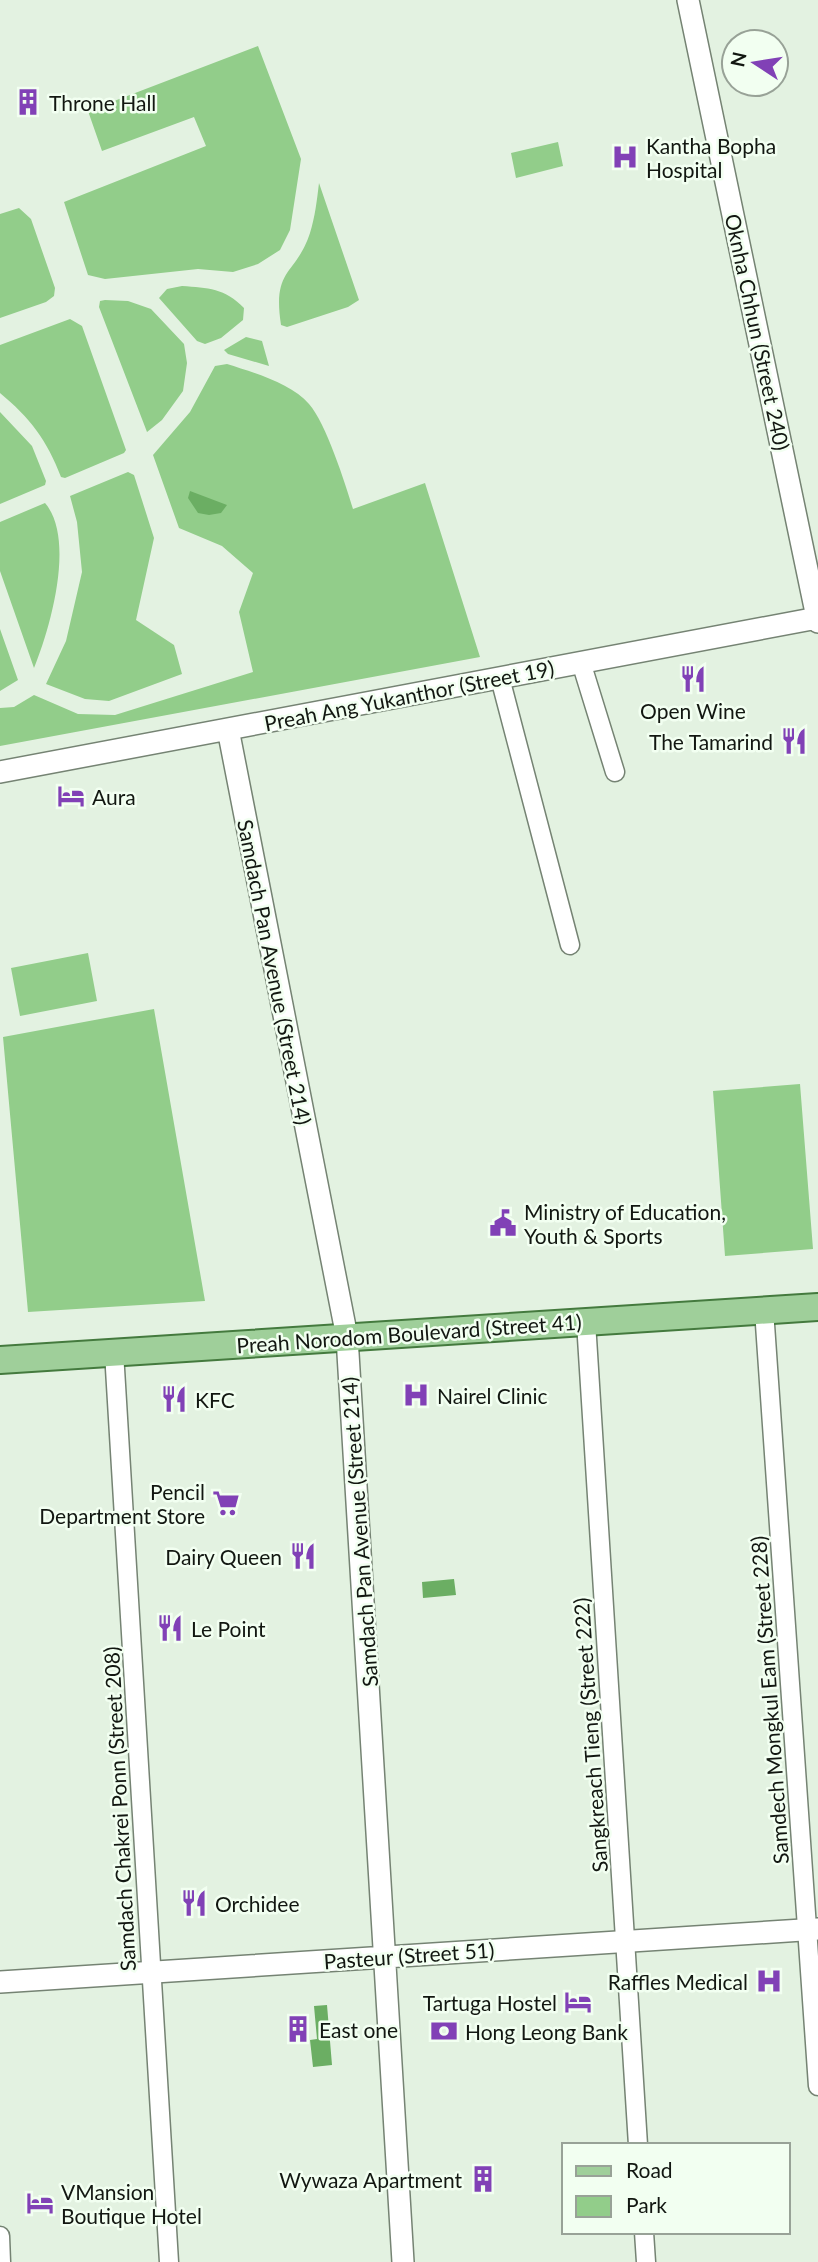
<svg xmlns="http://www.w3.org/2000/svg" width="818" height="2262" font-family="Lato,sans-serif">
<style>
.green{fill:#92cd8a}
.water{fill:#6bae63}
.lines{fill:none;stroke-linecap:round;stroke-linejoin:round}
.minor-casing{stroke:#758373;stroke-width:21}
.tertiary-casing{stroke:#758373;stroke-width:24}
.primary-casing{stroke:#447a3e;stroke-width:30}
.minor{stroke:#fff;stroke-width:18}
.tertiary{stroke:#fff;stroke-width:21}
.primary{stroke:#9fcf9a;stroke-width:26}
.labels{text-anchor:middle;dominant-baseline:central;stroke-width:5;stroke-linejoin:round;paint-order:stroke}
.poi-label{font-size:21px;fill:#121711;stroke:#f2fff1;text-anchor:start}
.street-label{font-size:21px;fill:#121711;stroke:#f2fff1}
</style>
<rect width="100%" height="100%" fill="#e3f2e1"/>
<path class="green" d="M 258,46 L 301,159 L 290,230 L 280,250 L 258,264 L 233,272 L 198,269 L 105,279 L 88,275 L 64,202 L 206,146 L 194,117 L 102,151 L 88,111 Z
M 558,142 L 563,166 L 516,178 L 511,153 Z
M 319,183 L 359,300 L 348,307 L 287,327 L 281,325 C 272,267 296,276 310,233 C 315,217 317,200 319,183 Z
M 19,208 L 31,219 L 55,288 L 54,296 L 46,302 L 0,318 L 0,214 Z
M 182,286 C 208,288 225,288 244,308 L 243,320 L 221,338 L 205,344 L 197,341 L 159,298 L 167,289 Z
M 105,300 L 128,301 L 151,309 L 184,344 L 187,363 L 183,391 L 162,420 L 147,432 L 99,307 L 100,301 Z
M 70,319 L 82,326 L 126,450 L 124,453 L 65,478 L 61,477 C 47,440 30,418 0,393 L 0,345 Z
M 246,337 L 262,341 L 269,366 L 228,354 L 224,350 Z
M 227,364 C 252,372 291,383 309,404 C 326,423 345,483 353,509 L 425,483 L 480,657 L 0,746 L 0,708 L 14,707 L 34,695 L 78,714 L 115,715 L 253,672 L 239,612 L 253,573 L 222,546 L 179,528 L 153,455 L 190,412 L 215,366 Z
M 0,412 L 32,446 L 46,481 L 45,485 L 0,504 Z
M 128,472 L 134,475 L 154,538 L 136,620 L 174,645 L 182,674 L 109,701 L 85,699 L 46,684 L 66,641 L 82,572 L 77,522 L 70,496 Z
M 45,503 C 76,539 50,629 34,668 L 0,571 L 0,522 Z
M 0,629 L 18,680 L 0,691 Z
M 88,953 L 97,1001 L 20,1016 L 11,968 Z
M 154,1009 L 205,1301 L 28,1312 L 3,1037 Z
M 800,1084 L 813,1249 L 725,1256 L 713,1091 Z"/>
<path class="water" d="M 190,491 L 227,505 L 221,513 L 209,515 L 198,513 L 188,498 Z
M 454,1579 L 456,1595 L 423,1598 L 422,1582 Z
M 327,2005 L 332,2065 L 313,2067 L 310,2040 L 317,2039 L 314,2006 Z"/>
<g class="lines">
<defs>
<path id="minor" d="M 581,662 L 615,772
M 500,678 L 570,945
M 764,1310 L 818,2086
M 586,1322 L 638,2145
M 114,1352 L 169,2262
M 644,2232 L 646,2262
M 0,2236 L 1,2262"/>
<path id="tertiary" d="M 688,0 L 818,622
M 228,729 L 347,1337 L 403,2262
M 0,772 L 817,618
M 0,1982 L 818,1929"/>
<path id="primary" d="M 0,1360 L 818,1307"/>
</defs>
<use href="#minor" class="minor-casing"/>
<use href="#tertiary" class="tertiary-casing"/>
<use href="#primary" class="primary-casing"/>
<use href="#minor" class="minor"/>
<use href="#tertiary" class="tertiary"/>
<use href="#primary" class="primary"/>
</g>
<defs>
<symbol id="building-bare" viewBox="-9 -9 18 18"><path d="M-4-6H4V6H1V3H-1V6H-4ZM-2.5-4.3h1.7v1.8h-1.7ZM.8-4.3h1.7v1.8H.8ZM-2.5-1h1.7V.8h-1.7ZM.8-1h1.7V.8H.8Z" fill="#8141b6" stroke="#f2fff1" stroke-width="2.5" paint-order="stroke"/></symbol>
<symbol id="hospital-bare" viewBox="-9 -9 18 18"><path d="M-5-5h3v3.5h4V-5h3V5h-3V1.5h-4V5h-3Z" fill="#8141b6" stroke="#f2fff1" stroke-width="2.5" paint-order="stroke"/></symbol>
<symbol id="restaurant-bare" viewBox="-9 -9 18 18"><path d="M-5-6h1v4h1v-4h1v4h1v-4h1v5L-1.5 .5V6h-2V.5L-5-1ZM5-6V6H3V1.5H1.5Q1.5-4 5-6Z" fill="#8141b6" stroke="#f2fff1" stroke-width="2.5" paint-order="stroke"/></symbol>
<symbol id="hotel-bare" viewBox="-9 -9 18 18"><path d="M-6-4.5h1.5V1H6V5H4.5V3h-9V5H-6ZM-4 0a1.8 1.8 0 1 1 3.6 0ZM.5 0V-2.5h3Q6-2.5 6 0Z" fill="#8141b6" stroke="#f2fff1" stroke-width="2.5" paint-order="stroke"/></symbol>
<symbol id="civic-bare" viewBox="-9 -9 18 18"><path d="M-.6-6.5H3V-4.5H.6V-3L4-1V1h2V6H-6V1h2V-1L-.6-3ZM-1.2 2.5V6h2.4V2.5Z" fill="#8141b6" stroke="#f2fff1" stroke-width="2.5" paint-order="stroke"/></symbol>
<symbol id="supermarket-bare" viewBox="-9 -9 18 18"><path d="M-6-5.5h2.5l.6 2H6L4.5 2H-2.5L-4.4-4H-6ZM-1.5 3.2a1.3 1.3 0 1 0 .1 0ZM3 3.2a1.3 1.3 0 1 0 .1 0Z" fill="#8141b6" stroke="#f2fff1" stroke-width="2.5" paint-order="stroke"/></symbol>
<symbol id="bank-bare" viewBox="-9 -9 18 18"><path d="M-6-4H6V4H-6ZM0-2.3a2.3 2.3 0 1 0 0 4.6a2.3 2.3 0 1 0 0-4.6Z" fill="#8141b6" stroke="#f2fff1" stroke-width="2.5" paint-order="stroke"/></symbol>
</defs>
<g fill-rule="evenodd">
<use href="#building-bare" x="9" y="83" width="38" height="38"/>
<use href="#hospital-bare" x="606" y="138" width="38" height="38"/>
<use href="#restaurant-bare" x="674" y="660" width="38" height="38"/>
<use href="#restaurant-bare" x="775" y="722" width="38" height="38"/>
<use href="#hotel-bare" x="52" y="777" width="38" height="38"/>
<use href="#civic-bare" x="484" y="1204" width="38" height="38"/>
<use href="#hospital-bare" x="397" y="1376" width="38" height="38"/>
<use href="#restaurant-bare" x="155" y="1380" width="38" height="38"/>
<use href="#supermarket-bare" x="207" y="1484" width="38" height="38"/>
<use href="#restaurant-bare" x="284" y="1537" width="38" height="38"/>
<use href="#restaurant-bare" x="151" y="1609" width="38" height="38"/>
<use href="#restaurant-bare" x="175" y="1884" width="38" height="38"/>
<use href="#hospital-bare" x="750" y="1962" width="38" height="38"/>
<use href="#hotel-bare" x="559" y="1983" width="38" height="38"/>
<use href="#building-bare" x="279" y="2010" width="38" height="38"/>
<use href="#bank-bare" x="425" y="2012" width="38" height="38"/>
<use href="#building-bare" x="464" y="2160" width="38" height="38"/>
<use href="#hotel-bare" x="21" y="2184" width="38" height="38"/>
</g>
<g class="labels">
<g class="poi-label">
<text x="49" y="102">Throne Hall</text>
<text x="646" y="145">Kantha Bopha<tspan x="646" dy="24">Hospital</tspan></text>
<text x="693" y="710" text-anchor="middle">Open Wine</text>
<text x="773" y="741" text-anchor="end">The Tamarind</text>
<text x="92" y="796">Aura</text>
<text x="524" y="1211">Ministry of Education,<tspan x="524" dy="24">Youth &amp; Sports</tspan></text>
<text x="437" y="1395">Nairel Clinic</text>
<text x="195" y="1399">KFC</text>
<text x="205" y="1491" text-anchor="end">Pencil<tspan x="205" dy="24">Department Store</tspan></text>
<text x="282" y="1556" text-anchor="end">Dairy Queen</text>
<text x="191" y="1628">Le Point</text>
<text x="215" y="1903">Orchidee</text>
<text x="748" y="1981" text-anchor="end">Raffles Medical</text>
<text x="557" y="2002" text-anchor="end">Tartuga Hostel</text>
<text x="319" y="2029">East one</text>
<text x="465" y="2031">Hong Leong Bank</text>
<text x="462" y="2179" text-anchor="end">Wywaza Apartment</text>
<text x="61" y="2191">VMansion<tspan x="61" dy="24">Boutique Hotel</tspan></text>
</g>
<g class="street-label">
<text transform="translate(758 332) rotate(78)">Oknha Chhun (Street 240)</text>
<text transform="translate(409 695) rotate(-11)">Preah Ang Yukanthor (Street 19)</text>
<text transform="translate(275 972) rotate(79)">Samdach Pan Avenue (Street 214)</text>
<text transform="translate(409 1333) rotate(-4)">Preah Norodom Boulevard (Street 41)</text>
<text transform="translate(359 1532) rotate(-94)">Samdach Pan Avenue (Street 214)</text>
<text transform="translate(769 1700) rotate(-94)">Samdech Mongkul Eam (Street 228)</text>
<text transform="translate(590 1735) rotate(-94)">Sangkreach Tieng (Street 222)</text>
<text transform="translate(119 1809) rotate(-93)">Samdach Chakrei Ponn (Street 208)</text>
<text transform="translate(409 1955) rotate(-4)">Pasteur (Street 51)</text>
</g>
</g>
<rect x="562" y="2143" width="228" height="91" fill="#f2fff1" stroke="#98a297" stroke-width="2"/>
<rect x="576" y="2166" width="35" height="10" fill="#9fcf9a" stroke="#98a297" stroke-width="2"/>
<text x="626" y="2178" font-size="21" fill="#121711">Road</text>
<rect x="576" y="2196" width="35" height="21" fill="#92cd8a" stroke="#98a297" stroke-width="2"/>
<text x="626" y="2213" font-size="21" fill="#121711">Park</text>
<g transform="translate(755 63) rotate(282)"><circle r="33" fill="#f2fff1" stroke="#98a297" stroke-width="2"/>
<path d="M0-5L12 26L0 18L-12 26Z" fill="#8141b6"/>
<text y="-10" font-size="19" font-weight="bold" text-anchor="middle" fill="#121711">N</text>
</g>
</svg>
